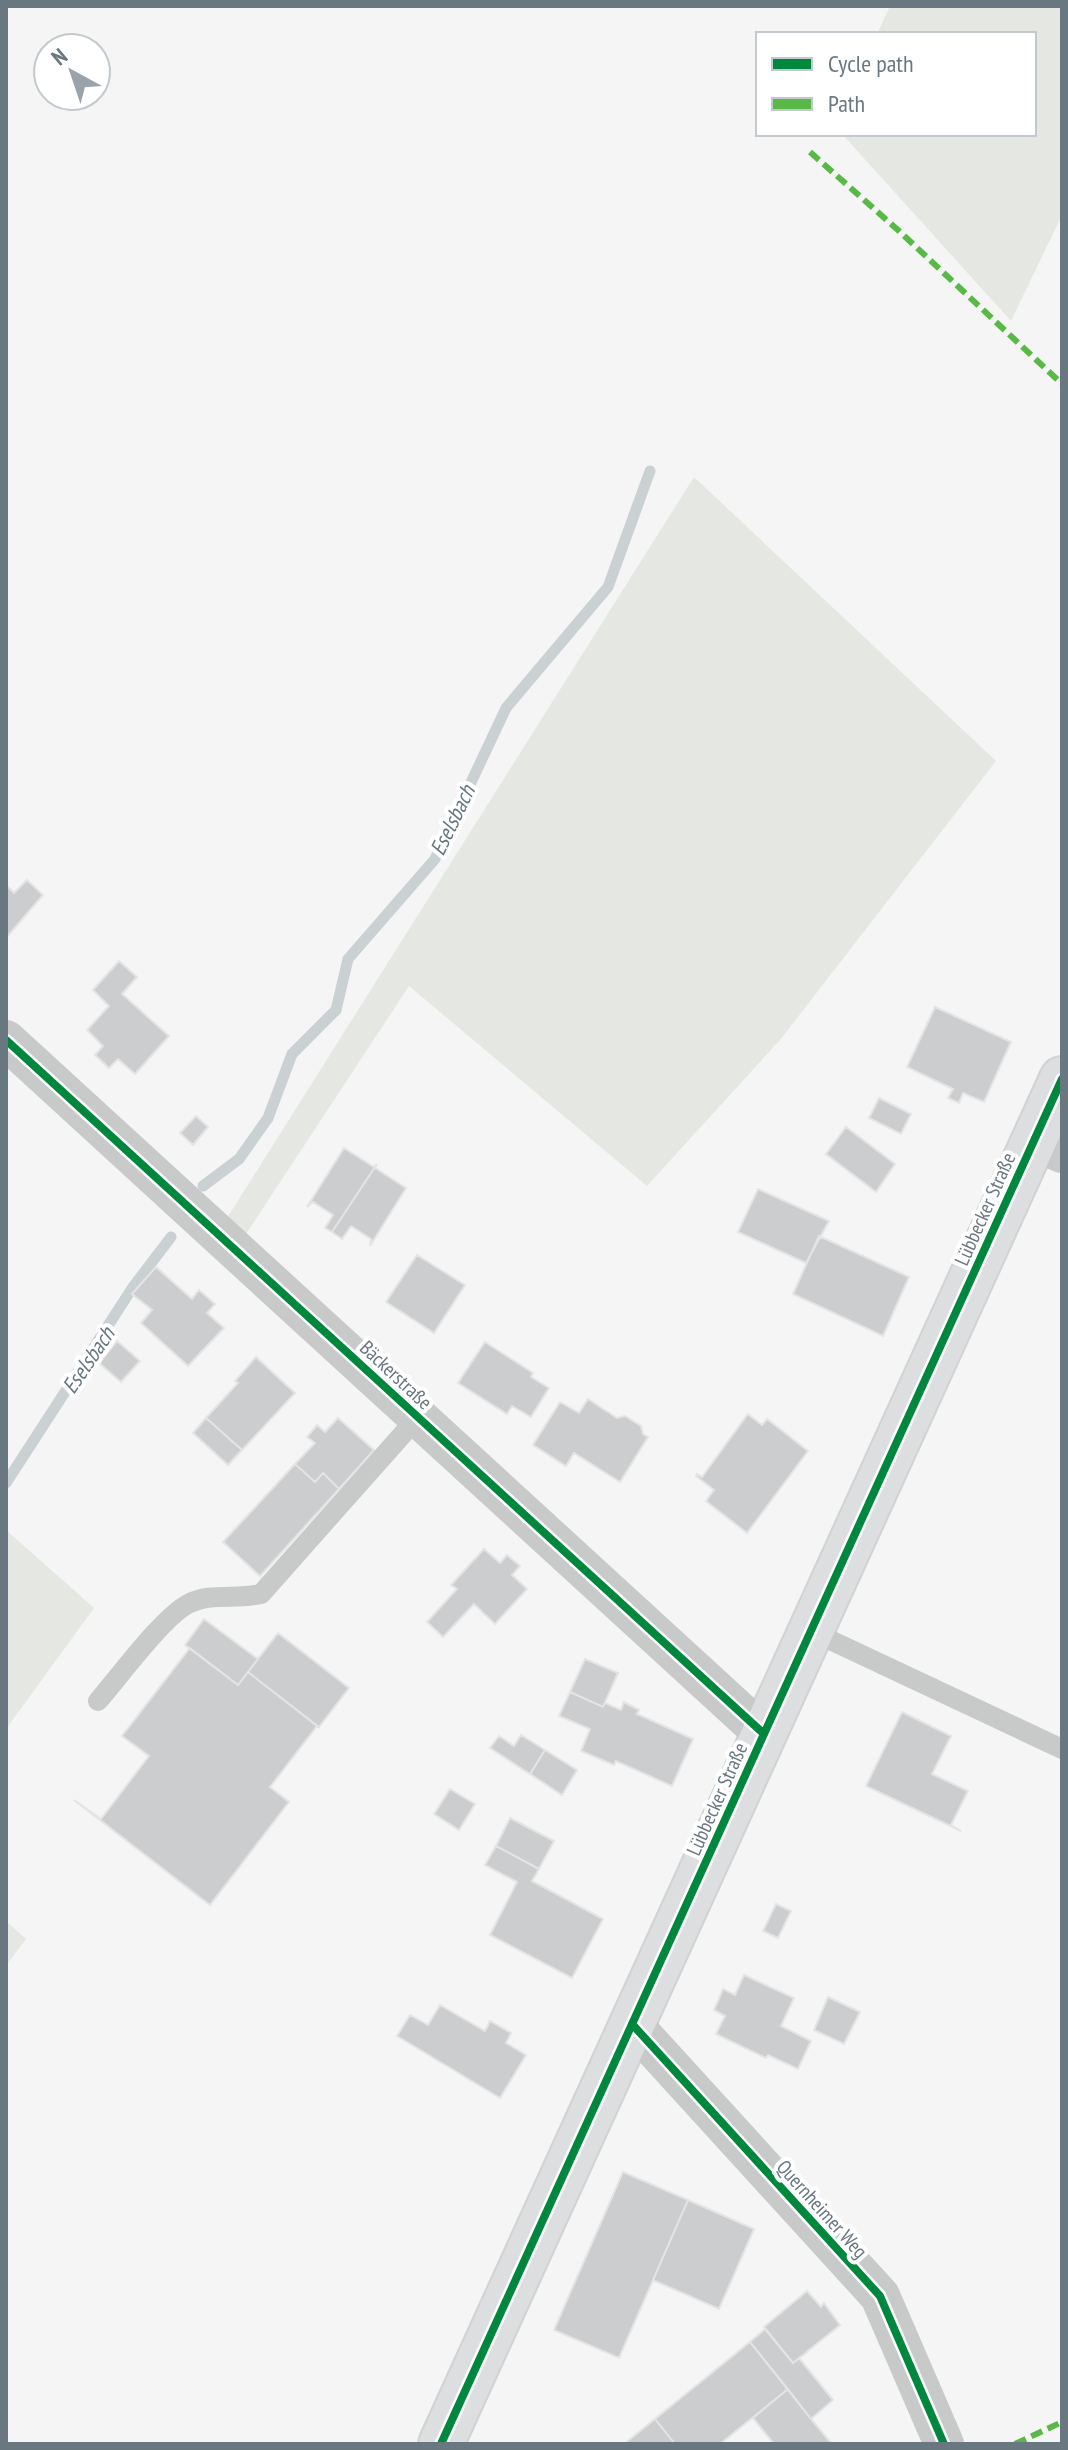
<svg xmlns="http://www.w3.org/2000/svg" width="1068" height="2450" font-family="'PT Sans Narrow',sans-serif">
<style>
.green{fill:#e4e7e2}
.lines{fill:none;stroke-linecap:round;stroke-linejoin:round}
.stream{stroke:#cad1d3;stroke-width:11}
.building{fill:#cccdce;stroke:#e4e4e4;stroke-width:2}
.secondary-casing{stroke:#d1d2d2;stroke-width:48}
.lane{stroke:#c8caca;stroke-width:20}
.street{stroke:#c8caca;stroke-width:40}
.secondary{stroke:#dddedf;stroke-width:44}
.quiet{stroke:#58b947;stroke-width:6;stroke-dasharray:12 6;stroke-linecap:butt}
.cycleway-casing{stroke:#fff;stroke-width:13}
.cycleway{stroke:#00873e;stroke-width:8}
.labels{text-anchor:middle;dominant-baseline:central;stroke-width:8;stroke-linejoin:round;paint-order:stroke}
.street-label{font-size:20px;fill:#697781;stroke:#fff}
.water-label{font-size:22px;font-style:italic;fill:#64777e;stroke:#fff}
</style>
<rect width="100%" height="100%" fill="#f5f5f5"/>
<path class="green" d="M 890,6 L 1062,6 L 1062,215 L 1011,321 L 842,134 L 1034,134 L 1034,34 L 877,34 Z
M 694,477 L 996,761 L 780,1040 L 647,1186 L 409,986 L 246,1234 L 227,1218 Z
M 6,1530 L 94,1608 L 6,1729 Z
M 6,1921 L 26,1939 L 6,1966 Z"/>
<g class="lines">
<path class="stream" d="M 203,1186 L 239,1159 L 268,1118 L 292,1054 L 336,1010 L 348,959 L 435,859 L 506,708 L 608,587 L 650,471
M 6,1483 L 133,1287 L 171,1237"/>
</g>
<path class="building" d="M 27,880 L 43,895 L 6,938 L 6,885 L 14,893 Z
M 119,961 L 137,977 L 122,994 L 169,1036 L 135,1074 L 118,1059 L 109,1068 L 95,1055 L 103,1046 L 87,1030 L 109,1006 L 93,990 Z
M 935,1007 L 1011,1042 L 984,1102 L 963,1093 L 959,1103 L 948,1098 L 953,1089 L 907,1067 Z
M 879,1098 L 911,1114 L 901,1134 L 869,1118 Z
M 196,1116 L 208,1127 L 193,1145 L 180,1133 Z
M 846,1127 L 895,1164 L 876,1192 L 826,1154 Z
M 344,1148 L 374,1167 L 377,1164 L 332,1232 L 325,1228 L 333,1215 L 313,1202 L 307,1207 Z
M 377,1164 L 375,1168 L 406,1188 L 370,1246 L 371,1239 L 351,1226 L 342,1239 L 332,1232 Z
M 758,1189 L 829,1221 L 806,1263 L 738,1232 Z
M 819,1236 L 909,1277 L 883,1336 L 793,1294 Z
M 417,1255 L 465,1285 L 434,1333 L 386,1302 Z
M 156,1267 L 192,1299 L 199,1290 L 215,1304 L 207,1313 L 224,1328 L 188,1366 L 141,1323 L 152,1310 L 132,1294 Z
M 117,1341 L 140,1361 L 121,1382 L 99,1363 Z
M 485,1342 L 533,1373 L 531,1377 L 549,1388 L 531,1417 L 512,1406 L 507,1414 L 458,1383 Z
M 256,1357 L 295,1393 L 242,1450 L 206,1418 L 238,1383 L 235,1381 Z
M 588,1399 L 617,1418 L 625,1416 L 641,1426 L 643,1434 L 648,1437 L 620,1482 L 574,1453 L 566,1466 L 533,1445 L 560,1402 L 579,1413 Z
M 748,1414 L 762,1425 L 767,1419 L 808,1451 L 747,1533 L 706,1501 L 714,1490 L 696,1476 L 697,1474 L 702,1477 Z
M 206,1418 L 242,1450 L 228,1465 L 193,1433 Z
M 338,1418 L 374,1450 L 339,1489 L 323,1473 L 315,1482 L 295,1464 L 315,1443 L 307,1437 L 317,1425 L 325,1432 Z
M 295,1464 L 315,1482 L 323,1473 L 339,1489 L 260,1576 L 223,1542 Z
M 484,1549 L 500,1563 L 507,1555 L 520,1566 L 512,1575 L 527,1589 L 495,1624 L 474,1604 L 443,1637 L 427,1622 L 457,1589 L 451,1585 Z
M 204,1619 L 258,1659 L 238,1685 L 185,1645 Z
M 278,1633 L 349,1688 L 319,1727 L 248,1672 Z
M 190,1648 L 238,1685 L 248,1672 L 317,1726 L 270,1787 L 289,1802 L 210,1905 L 74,1800 L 101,1819 L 149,1756 L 122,1736 Z
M 585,1659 L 618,1673 L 603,1707 L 570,1692 Z
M 570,1692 L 603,1707 L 605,1703 L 621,1710 L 624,1702 L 639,1710 L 637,1714 L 693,1739 L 672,1786 L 616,1761 L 614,1765 L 581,1751 L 590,1729 L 559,1716 Z
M 902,1712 L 951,1736 L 932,1774 L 968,1791 L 951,1825 L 961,1831 L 866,1786 Z
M 521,1735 L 545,1750 L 530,1774 L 490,1748 L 499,1736 L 514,1746 Z
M 545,1750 L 577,1770 L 562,1795 L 530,1774 Z
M 450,1789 L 475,1804 L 459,1830 L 434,1814 Z
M 510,1818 L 554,1841 L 539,1869 L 496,1846 Z
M 496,1846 L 539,1869 L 532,1881 L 603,1919 L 572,1978 L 490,1935 L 517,1882 L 485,1865 Z
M 776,1904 L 791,1911 L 778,1938 L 763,1931 Z
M 744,1975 L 794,1998 L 781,2026 L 811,2041 L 798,2069 L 768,2055 L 766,2058 L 716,2034 L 725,2016 L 714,2010 L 723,1989 L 735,1995 Z
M 828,1997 L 860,2012 L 844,2044 L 814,2030 Z
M 440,2005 L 485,2031 L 490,2021 L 511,2033 L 506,2043 L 526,2055 L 500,2098 L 397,2036 L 410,2015 L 428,2025 Z
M 623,2172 L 688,2200 L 619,2358 L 554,2330 Z
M 688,2200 L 754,2229 L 719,2309 L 653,2280 Z
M 807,2291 L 821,2307 L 824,2303 L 840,2325 L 793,2363 L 764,2327 Z
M 765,2329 L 793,2363 L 799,2358 L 833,2400 L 811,2419 L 750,2342 Z
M 750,2342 L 788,2389 L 720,2444 L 675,2444 L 655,2419 Z
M 788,2389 L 811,2419 L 832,2444 L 774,2444 L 753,2418 Z
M 655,2419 L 675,2444 L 624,2444 Z"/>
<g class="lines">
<defs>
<path id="secondary" d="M 441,2444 L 1062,1079"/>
</defs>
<use href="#secondary" class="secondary-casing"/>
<path class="lane" d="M 811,1631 L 1062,1749
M 98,1701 C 119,1677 163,1617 188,1604 C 211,1592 235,1600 261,1594 L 418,1417"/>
<path class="street" d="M 6,1040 L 764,1734
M 1034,1140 L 1062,1153
M 632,2024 L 880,2296 L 944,2444"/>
<use href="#secondary" class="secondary"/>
<path class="quiet" d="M 810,152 L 898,230 L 1062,384
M 1015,2444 L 1062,2422"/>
<defs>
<path id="cycleway" d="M 6,1040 L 764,1734
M 632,2024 L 880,2296 L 944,2444
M 441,2444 L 1062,1079"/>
</defs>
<use href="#cycleway" class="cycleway-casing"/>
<use href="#cycleway" class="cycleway"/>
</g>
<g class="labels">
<g class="street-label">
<text transform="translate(985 1209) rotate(-66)">Lübbecker Straße</text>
<text transform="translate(396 1375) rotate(43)">Bäckerstraße</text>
<text transform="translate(717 1799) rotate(-66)">Lübbecker Straße</text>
<text transform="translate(822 2209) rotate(48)">Quernheimer Weg</text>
</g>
<g class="water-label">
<text transform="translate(452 820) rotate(-64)">Eselsbach</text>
<text transform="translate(88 1360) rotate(-56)">Eselsbach</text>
</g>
</g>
<rect width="1068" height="2450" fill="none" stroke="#697781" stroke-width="16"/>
<rect x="756" y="32" width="280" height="104" fill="#ffffff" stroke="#c3c9cd" stroke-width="2"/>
<rect x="772" y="58" width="40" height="12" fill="#00873e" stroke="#c3c9cd" stroke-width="2"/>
<text x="828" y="72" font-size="24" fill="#697781">Cycle path</text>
<rect x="772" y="98" width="40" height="12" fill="#58b947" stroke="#c3c9cd" stroke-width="2"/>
<text x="828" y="112" font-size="24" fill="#697781">Path</text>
<g transform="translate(72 72) rotate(320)"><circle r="38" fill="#ffffff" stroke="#c3c9cd" stroke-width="2"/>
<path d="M0-6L14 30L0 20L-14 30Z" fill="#9aa3aa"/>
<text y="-12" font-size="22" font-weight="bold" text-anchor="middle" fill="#697781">N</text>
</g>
</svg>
